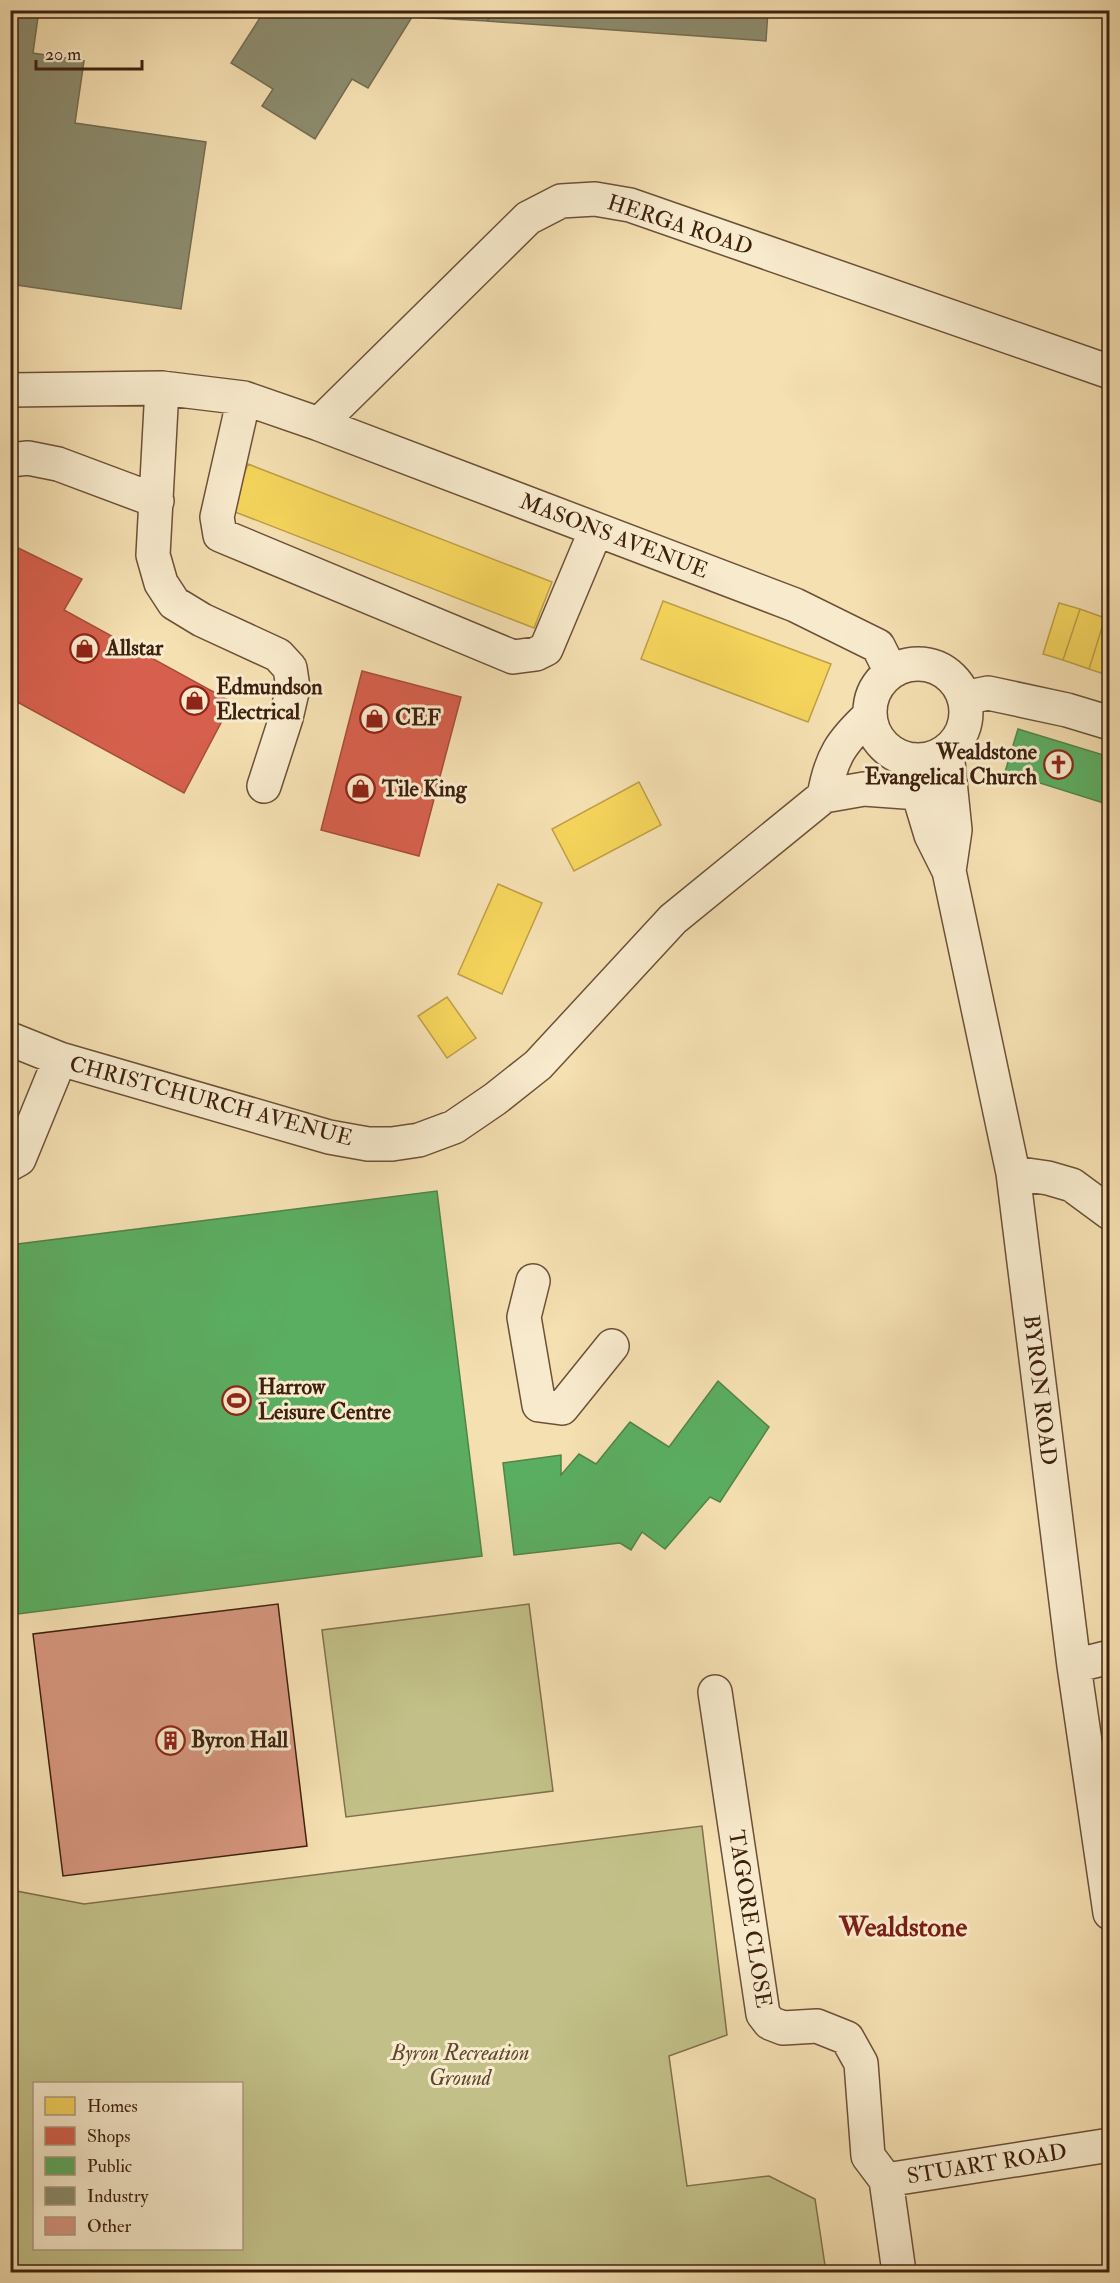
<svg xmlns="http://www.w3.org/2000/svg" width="1120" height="2283" font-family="'IM FELL Double Pica',serif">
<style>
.green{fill:#c2c088;stroke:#80704c;stroke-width:1.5;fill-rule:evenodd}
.homes{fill:#f6d55c;stroke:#bf9f45;stroke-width:1.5}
.shops{fill:#d6604d;stroke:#a84d3a;stroke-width:1.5}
.public{fill:#5aae61;stroke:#528348;stroke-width:1.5}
.industry{fill:#8c8c6e;stroke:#756c52;stroke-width:1.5}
.building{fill:#d6967f;stroke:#3e200f;stroke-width:1.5}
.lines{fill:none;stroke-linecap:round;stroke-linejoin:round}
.minor-casing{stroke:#6c5038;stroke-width:36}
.minor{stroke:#f8ebcd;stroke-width:33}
.labels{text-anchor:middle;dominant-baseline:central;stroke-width:6;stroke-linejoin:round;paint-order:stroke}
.street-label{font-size:22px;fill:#3e200f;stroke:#f8ebcd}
.poi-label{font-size:22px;font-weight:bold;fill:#3e200f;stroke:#f8ebcd;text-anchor:start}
.park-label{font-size:22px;font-style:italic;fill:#5f482d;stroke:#f8ebcd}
.district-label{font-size:28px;font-weight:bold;fill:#7a1f14;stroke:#f8ebcd}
</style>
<rect width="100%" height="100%" fill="#f5e0b2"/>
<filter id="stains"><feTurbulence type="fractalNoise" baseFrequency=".00333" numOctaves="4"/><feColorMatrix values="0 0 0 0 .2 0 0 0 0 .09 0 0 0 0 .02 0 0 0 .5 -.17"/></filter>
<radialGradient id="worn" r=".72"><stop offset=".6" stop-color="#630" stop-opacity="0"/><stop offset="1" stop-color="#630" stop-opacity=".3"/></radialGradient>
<path class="green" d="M 529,1604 L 553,1791 L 346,1817 L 322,1630 Z
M 702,1826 L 727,2035 L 669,2056 L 687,2186 L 769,2176 L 815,2199 L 826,2272 L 11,2272 L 11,1890 L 84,1904 ZM 34,2084 L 242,2084 L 242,2248 L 34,2248 Z"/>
<path class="homes" d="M 248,464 L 552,582 L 534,628 L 230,510 Z
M 663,601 L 831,664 L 808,722 L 641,659 Z
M 1059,603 L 1080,609 L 1063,660 L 1043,654 Z
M 1080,609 L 1105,618 L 1089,669 L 1063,660 Z
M 1105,618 L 1110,619 L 1110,676 L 1089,669 Z
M 639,782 L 661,825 L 574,871 L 552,829 Z
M 498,884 L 542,903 L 502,994 L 458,974 Z
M 447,997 L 476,1038 L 447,1058 L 418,1016 Z"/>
<path class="shops" d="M 10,544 L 82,579 L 64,610 L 232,702 L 184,793 L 10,698 Z
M 362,671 L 461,697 L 419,856 L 321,830 Z"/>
<path class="public" d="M 1018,729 L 1110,757 L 1110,805 L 1005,772 Z
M 437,1191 L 482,1556 L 10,1615 L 10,1245 Z
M 718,1381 L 769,1427 L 720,1502 L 710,1497 L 665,1549 L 642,1532 L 631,1550 L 620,1543 L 514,1555 L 503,1463 L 561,1455 L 561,1475 L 579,1454 L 596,1464 L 630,1422 L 669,1447 Z"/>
<path class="industry" d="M 10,10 L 39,10 L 33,53 L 84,61 L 75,123 L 206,142 L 181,309 L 10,284 Z
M 265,10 L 494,10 L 487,21 L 412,17 L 368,88 L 352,79 L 315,139 L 262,106 L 273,89 L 231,63 Z
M 494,10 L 768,10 L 766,41 L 487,21 Z"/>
<path class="building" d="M 278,1604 L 307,1846 L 63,1876 L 33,1634 Z"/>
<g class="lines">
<defs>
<path id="minor" d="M 162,388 L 153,555 L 161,583 L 174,603 L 202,620 L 278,655 L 290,668 L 293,688 L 286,718 L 264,786
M 10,390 L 162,388 L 244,398 L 319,424 L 795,605 L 878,646 L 891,672
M 244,398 L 217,517 L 220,535 L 513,657 L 536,654 L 546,649 L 596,530
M 319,424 L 528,218 L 561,201 L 595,199 L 630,205 L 1110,372
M 10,460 L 28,458 L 58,464 L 157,501
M870 712a48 48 0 1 1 96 0a48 48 0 1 1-96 0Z
M 964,698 L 988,693 L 1067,710 L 1110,723
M 947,752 L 955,830 L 949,871
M 908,759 L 931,835 L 949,871 L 1013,1173 L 1074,1666 L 1110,1913
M 824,796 C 831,757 841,742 870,715
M 10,1039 L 60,1059 L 329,1137 L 368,1144 L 392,1144 L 419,1140 L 454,1127 L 495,1099 L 538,1065 L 673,919 L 824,796 L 864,789 L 919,793
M 10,1164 L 19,1159 L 60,1059
M 1013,1173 L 1048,1178 L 1072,1185 L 1110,1213
M 533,1281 L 524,1317 L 539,1405 L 562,1408 L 612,1346
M 1074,1666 L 1110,1657
M 715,1692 L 763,2014 L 770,2023 L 783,2028 L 817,2026 L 847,2038 L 861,2063 L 868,2156 L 886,2180 L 899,2272
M 886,2180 L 1110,2145"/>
</defs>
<use href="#minor" class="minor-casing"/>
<use href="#minor" class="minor"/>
</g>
<defs>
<symbol id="shop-ring" viewBox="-11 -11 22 22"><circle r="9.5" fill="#f8ebcd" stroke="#8f2418" stroke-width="1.5"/><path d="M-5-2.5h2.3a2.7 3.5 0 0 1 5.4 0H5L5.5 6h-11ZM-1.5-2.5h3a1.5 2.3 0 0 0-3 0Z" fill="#8f2418"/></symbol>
<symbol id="church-ring" viewBox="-11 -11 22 22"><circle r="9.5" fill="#f8ebcd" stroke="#8f2418" stroke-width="1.5"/><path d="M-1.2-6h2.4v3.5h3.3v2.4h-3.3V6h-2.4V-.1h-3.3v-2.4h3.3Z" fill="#8f2418"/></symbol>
<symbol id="stadium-ring" viewBox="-11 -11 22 22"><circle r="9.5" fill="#f8ebcd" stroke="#8f2418" stroke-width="1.5"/><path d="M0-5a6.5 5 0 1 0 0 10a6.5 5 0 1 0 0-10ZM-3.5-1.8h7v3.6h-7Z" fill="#8f2418"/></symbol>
<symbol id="building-ring" viewBox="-11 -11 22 22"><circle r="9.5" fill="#f8ebcd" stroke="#8f2418" stroke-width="1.5"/><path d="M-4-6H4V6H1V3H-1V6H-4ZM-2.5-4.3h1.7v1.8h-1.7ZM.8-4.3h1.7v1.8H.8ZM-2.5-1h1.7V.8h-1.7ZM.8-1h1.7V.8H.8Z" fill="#8f2418"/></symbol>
</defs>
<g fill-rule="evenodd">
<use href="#shop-ring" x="68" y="632" width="33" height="33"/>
<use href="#shop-ring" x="178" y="684" width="33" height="33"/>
<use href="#shop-ring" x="358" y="702" width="33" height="33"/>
<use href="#church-ring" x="1042" y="748" width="33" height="33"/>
<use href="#shop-ring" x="344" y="772" width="33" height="33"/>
<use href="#stadium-ring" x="220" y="1384" width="33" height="33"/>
<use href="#building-ring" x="154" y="1724" width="33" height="33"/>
</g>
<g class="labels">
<g class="street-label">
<text transform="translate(680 225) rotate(18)">HERGA ROAD</text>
<text transform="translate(614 536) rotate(21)">MASONS AVENUE</text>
<text transform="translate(211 1101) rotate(15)">CHRISTCHURCH AVENUE</text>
<text transform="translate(1040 1390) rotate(83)">BYRON ROAD</text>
<text transform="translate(750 1919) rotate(81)">TAGORE CLOSE</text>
<text transform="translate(987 2164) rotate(-9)">STUART ROAD</text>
</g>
<g class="poi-label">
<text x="106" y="648">Allstar</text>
<text x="216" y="687">Edmundson<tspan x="216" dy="25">Electrical</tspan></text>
<text x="395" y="718">CEF</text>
<text x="1037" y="752" text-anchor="end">Wealdstone<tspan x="1037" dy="25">Evangelical Church</tspan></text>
<text x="382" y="789">Tile King</text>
<text x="258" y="1387">Harrow<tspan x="258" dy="25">Leisure Centre</tspan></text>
<text x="191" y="1740">Byron Hall</text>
</g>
<g class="park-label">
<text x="460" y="2053">Byron Recreation<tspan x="460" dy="25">Ground</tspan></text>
</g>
<g class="district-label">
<text x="903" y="1927">Wealdstone</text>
</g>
</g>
<rect width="1120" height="2283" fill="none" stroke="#f5e0b2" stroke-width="36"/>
<rect x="12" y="12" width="1096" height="2259" fill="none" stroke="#3e200f" stroke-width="3"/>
<rect x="18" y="18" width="1084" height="2247" fill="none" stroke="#3e200f" stroke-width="1.5"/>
<rect x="33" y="2082" width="210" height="168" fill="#f8ebcd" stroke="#ae9a81" stroke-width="1.5"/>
<rect x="45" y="2097" width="30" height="18" fill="#f6d55c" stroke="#ae9a81" stroke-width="1.5"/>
<text x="87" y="2112" font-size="18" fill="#3e200f">Homes</text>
<rect x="45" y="2127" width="30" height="18" fill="#d6604d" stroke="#ae9a81" stroke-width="1.5"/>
<text x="87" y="2142" font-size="18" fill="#3e200f">Shops</text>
<rect x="45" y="2157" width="30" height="18" fill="#5aae61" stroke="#ae9a81" stroke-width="1.5"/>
<text x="87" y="2172" font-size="18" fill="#3e200f">Public</text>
<rect x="45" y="2187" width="30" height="18" fill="#8c8c6e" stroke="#ae9a81" stroke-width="1.5"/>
<text x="87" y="2202" font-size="18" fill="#3e200f">Industry</text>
<rect x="45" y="2217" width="30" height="18" fill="#d6967f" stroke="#ae9a81" stroke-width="1.5"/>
<text x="87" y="2232" font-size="18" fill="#3e200f">Other</text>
<path d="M36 60v9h106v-9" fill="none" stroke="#3e200f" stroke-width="3"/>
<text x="45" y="60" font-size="18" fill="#3e200f" stroke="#f8ebcd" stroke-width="4.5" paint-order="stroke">20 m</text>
<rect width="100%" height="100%" filter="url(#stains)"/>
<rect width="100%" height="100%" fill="url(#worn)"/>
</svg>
